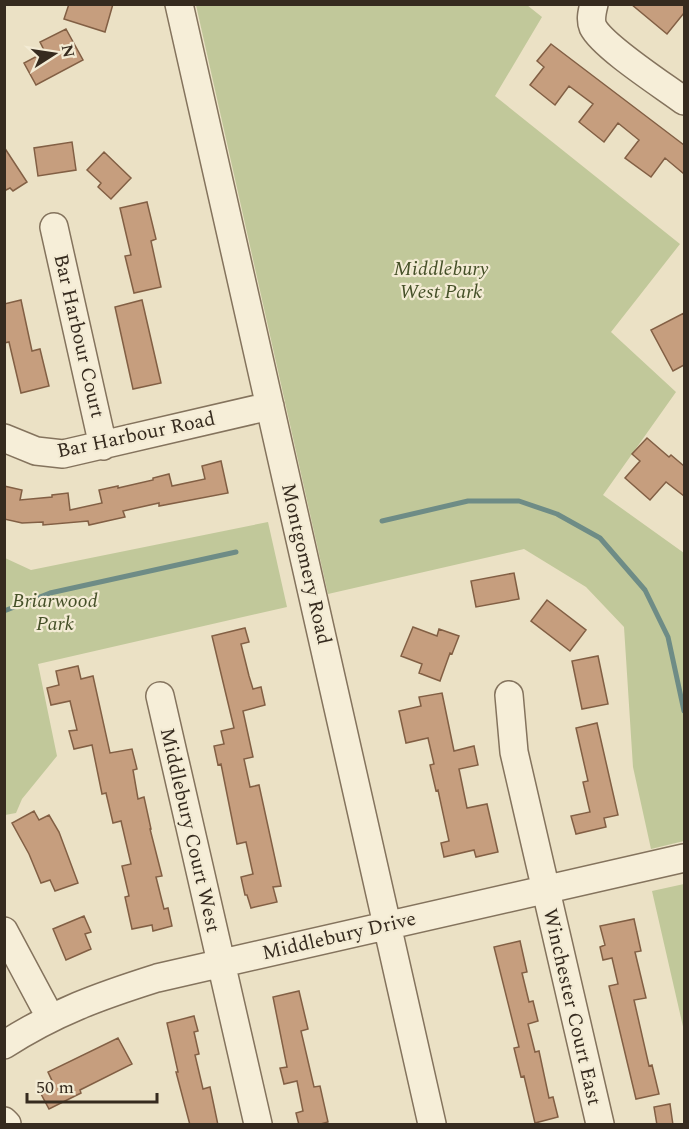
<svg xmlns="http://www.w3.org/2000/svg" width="689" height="1129" font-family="Spectral,serif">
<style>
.park{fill:#c1c89a}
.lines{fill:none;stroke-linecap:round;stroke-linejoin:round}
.stream{stroke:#6e8c86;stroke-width:5}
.building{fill:#c69e7e;stroke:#825f44;stroke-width:1.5}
.minor-casing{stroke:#84735d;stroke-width:30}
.minor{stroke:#f6eed8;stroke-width:27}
.labels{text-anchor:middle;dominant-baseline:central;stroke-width:4.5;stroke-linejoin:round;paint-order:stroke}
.park-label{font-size:20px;font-style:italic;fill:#455028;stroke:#f3ebd4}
.street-label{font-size:20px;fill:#362b1f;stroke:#f3ebd4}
</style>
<rect width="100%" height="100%" fill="#ebe1c5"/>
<path class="park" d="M 196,5 L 527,5 L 542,17 L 495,96 L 680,244 L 611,332 L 676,392 L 603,495 L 684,553 L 684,841 L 651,849 L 633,767 L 624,627 L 586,587 L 524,549 L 328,594 Z
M 268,522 L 287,607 L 38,664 L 57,756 L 22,799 L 16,813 L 5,815 L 5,558 L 31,570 Z
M 684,884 L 684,1031 L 652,891 Z"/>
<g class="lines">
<path class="stream" d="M 382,521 L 468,501 L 519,501 L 557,514 L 600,538 L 645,590 L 668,637 L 684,711
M 4,611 L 50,593 L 236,552"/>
</g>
<path class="building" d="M 69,4 L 113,4 L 105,32 L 64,19 Z
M 631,4 L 684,4 L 684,13 L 667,34 Z
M 66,29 L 83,60 L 36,85 L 24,63 L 45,52 L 40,42 Z
M 551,44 L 684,145 L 684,174 L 665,158 L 651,177 L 625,158 L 639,140 L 618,123 L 604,142 L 579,122 L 593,104 L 569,86 L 555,105 L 530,85 L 544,67 L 537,61 Z
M 72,142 L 76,170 L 38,176 L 34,148 Z
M 4,147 L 27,182 L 13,191 L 10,188 L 4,191 Z
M 104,152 L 131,178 L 111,199 L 98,187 L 101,183 L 87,170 Z
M 147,202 L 156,239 L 151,241 L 161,287 L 134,293 L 125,256 L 131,255 L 120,208 Z
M 21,300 L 32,351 L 40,349 L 49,386 L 21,393 L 9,342 L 4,343 L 4,304 Z
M 142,300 L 161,383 L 133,389 L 115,307 Z
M 684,313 L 684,365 L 673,371 L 651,330 Z
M 647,438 L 669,457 L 671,455 L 684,466 L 684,496 L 666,482 L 650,500 L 625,478 L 640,461 L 632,454 Z
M 221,461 L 228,493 L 159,506 L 159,503 L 123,511 L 125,517 L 89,525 L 88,521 L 43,525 L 43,522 L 22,523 L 4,519 L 4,486 L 22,490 L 20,500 L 52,497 L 52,495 L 68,493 L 70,510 L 102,503 L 99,490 L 118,486 L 118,488 L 153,480 L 153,478 L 169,474 L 172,486 L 205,479 L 202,466 Z
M 514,573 L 519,599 L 476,607 L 471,581 Z
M 547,600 L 586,630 L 570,651 L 531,621 Z
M 413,627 L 437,636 L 439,629 L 459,636 L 452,654 L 450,653 L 440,681 L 419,673 L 422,664 L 401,656 Z
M 245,628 L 249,642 L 241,644 L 249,676 L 253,689 L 261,687 L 265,705 L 243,711 L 253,757 L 244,759 L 250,787 L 259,785 L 281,886 L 273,887 L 277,902 L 251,908 L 247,895 L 245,895 L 241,877 L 253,874 L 246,842 L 237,844 L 221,764 L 218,765 L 214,746 L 224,744 L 221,731 L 234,728 L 212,636 Z
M 598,656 L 608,704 L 582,709 L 572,661 Z
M 78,666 L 81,679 L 93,676 L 110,753 L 132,749 L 137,769 L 133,770 L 138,799 L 144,797 L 151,829 L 150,829 L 162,876 L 156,877 L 164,909 L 168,908 L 172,926 L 153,931 L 152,925 L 132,929 L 125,897 L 129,896 L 122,866 L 131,864 L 121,821 L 113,823 L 106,793 L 102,794 L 92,745 L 74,749 L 69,731 L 77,730 L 70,701 L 51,705 L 47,688 L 59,685 L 56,671 Z
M 442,693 L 454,751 L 474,746 L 478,765 L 459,769 L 467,808 L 487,804 L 498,852 L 476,857 L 474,850 L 444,857 L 441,843 L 449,841 L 438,790 L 436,791 L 430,765 L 434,764 L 428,738 L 406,743 L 399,711 L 421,706 L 419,697 Z
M 597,723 L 618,815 L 604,818 L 606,827 L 576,834 L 571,816 L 590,812 L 583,782 L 588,781 L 576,728 Z
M 34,811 L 39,820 L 49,815 L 59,832 L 78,883 L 55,891 L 50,880 L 41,883 L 29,854 L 12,823 Z
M 84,916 L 91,932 L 85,934 L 91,949 L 66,960 L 53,929 Z
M 634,919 L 641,951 L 635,952 L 646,998 L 634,1000 L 649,1066 L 652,1065 L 659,1094 L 636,1099 L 609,986 L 618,984 L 612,958 L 603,960 L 600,947 L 605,945 L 600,926 Z
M 520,941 L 527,972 L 522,973 L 529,1002 L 533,1001 L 538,1021 L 528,1024 L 535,1052 L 539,1051 L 549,1098 L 553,1097 L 558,1117 L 535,1123 L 524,1076 L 521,1077 L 514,1048 L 519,1047 L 494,947 Z
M 299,991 L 308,1029 L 301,1031 L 314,1087 L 320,1086 L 328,1122 L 317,1125 L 299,1125 L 296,1113 L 303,1111 L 297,1081 L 284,1084 L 280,1068 L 287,1067 L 273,997 Z
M 194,1016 L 198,1031 L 194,1032 L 199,1054 L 195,1055 L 203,1089 L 210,1087 L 218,1125 L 190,1125 L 176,1072 L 178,1072 L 167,1023 Z
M 118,1038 L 132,1064 L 80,1090 L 81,1093 L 49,1109 L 40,1092 L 54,1085 L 48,1072 Z
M 670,1104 L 673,1125 L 657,1125 L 654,1107 Z"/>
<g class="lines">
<defs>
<path id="minor" d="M 179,4 L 432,1124
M 594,4 C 592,12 590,20 593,27 C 603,47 664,86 684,101
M 54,227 L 103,446
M 4,438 L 36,451 L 63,454 L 270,406
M 509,695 L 514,752 L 600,1124
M 160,696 L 258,1124
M 4,931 L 50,1017
M 4,1045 C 55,1012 100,996 157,978 L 684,858
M 4,1121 L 7,1124"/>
</defs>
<use href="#minor" class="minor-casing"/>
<use href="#minor" class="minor"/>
</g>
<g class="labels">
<g class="park-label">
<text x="441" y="269">Middlebury<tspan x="441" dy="23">West Park</tspan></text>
<text x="55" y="601">Briarwood<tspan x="55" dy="23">Park</tspan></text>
</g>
<g class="street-label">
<text transform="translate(79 336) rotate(77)">Bar Harbour Court</text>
<text transform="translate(136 435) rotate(-12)">Bar Harbour Road</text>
<text transform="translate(306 564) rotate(77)">Montgomery Road</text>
<text transform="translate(190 830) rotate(77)">Middlebury Court West</text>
<text transform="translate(339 936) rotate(-13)">Middlebury Drive</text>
<text transform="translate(572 1007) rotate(77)">Winchester Court East</text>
</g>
</g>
<rect width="689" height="1129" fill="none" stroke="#362b1f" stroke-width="12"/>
<g transform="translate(54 54) rotate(78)" stroke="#f3ebd4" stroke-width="4.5" paint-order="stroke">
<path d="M0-4.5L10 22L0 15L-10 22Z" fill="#362b1f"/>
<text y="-9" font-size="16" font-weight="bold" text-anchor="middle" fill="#362b1f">N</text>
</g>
<path d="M27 1093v9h130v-9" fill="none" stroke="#362b1f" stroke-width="3"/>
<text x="36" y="1093" font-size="18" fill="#362b1f" stroke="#f3ebd4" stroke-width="4.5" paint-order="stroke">50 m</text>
</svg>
